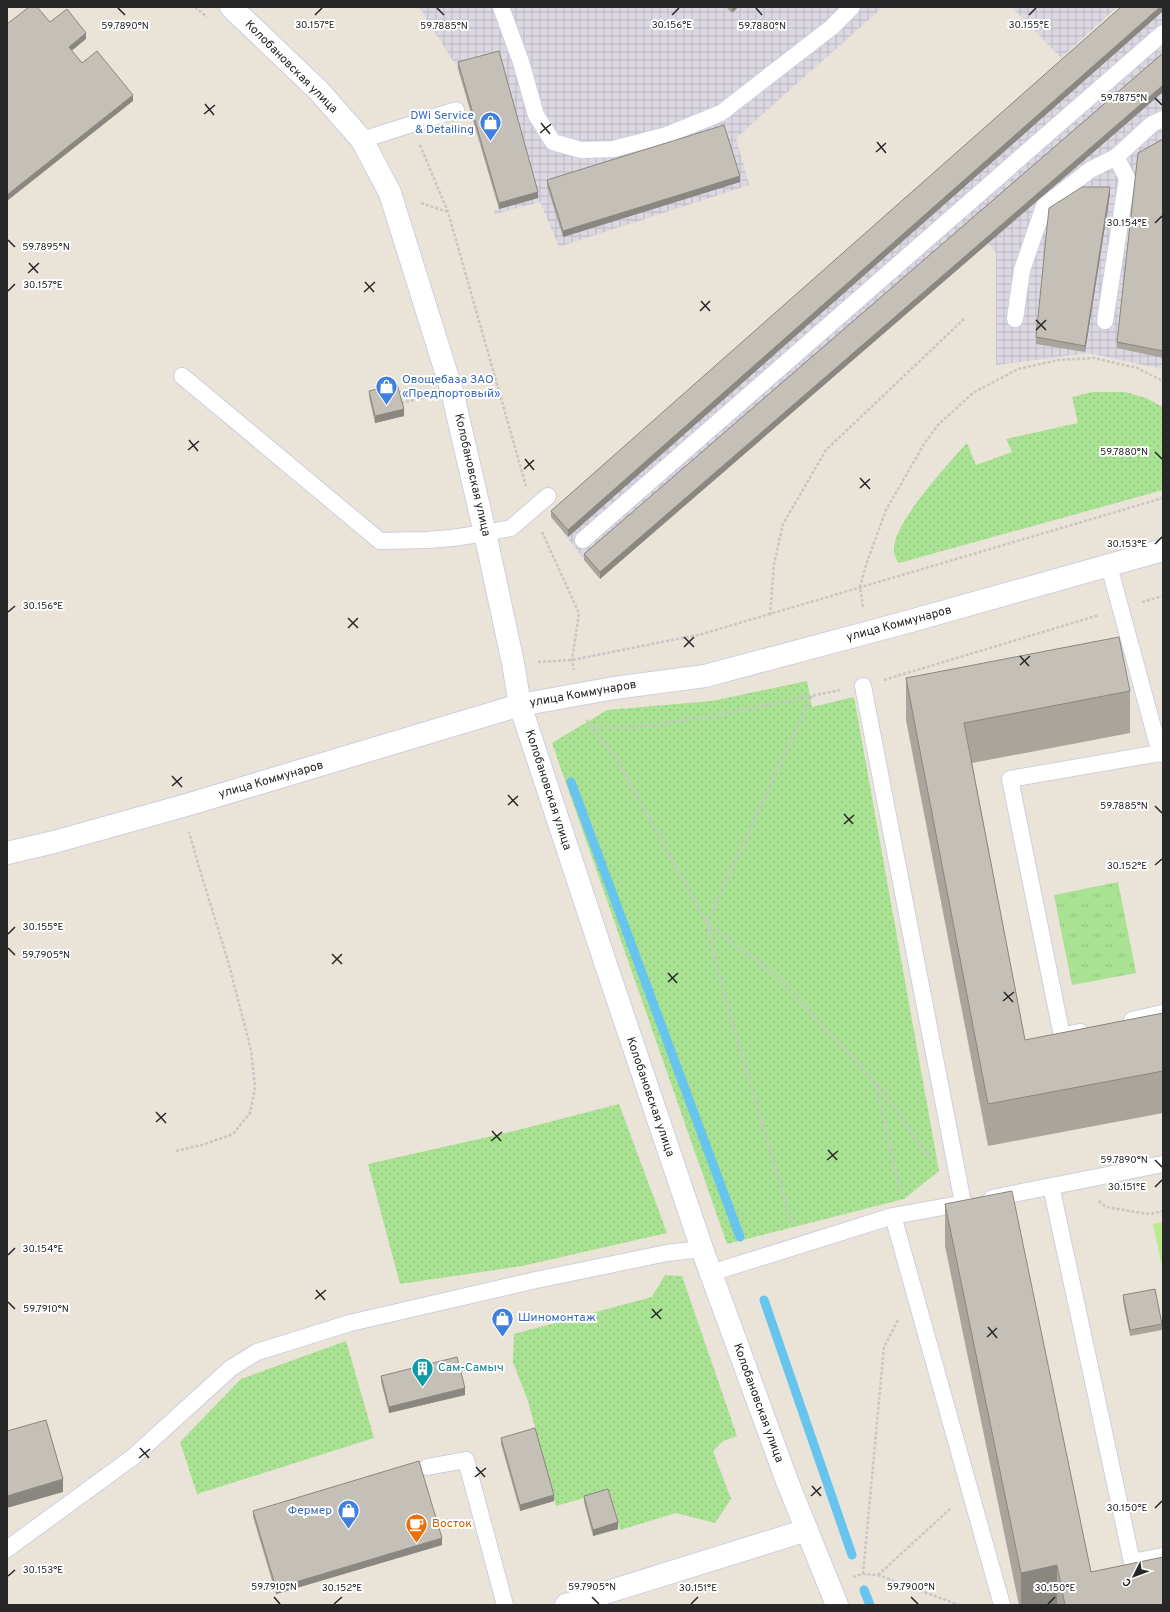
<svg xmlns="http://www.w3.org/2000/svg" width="1170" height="1612" font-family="Overpass,sans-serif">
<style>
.industrial{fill:url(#industrial-grid)}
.grass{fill:url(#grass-dots)}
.park{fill:url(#park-tufts)}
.pitch{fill:#bdea8d}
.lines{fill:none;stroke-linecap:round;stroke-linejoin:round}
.stream{stroke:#67c4ef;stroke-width:9}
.service-casing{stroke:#cdcfe0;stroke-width:18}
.minor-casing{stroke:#cdcfe0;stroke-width:24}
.tertiary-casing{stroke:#cdcfe0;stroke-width:24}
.path{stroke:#c7c7c7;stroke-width:2.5;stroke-dasharray:3 2;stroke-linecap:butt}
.service{stroke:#fff;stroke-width:16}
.minor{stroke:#fff;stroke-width:22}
.tertiary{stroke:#fff;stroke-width:22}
.wall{fill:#a9a59d}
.shaded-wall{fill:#8a8680}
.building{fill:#c5c0b7;stroke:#8a8680}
.ticks{fill:none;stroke:#272727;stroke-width:1.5}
.labels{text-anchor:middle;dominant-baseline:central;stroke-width:4;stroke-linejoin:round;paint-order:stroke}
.street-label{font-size:12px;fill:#272727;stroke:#fff}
.shop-label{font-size:12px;fill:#366cbe;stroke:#fff;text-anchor:end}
.culture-label{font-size:12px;fill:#0d838f;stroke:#fff;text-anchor:start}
.food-label{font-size:12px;fill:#c56008;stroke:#fff;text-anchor:start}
.ticks-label{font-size:10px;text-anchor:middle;fill:#272727;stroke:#fff;stroke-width:4;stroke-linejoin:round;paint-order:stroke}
</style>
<defs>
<pattern id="industrial-grid" width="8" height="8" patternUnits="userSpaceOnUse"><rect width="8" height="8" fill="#dcd8e2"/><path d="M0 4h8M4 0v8" fill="none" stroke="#bdb9c2"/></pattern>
<pattern id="grass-dots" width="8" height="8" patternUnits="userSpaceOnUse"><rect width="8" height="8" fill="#a9e292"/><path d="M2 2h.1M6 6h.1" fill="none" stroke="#91c27e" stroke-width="1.8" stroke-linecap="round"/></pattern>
<pattern id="park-tufts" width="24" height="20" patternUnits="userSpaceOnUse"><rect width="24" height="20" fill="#a9e292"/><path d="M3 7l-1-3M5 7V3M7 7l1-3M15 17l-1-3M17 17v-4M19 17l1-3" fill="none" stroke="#91c27e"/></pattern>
</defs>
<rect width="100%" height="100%" fill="#eae3d7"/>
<path class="industrial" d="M 419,7 L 883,7 L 736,138 L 749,185 L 559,247 L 540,202 L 495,214 L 494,210 L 499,209 L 458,69 Z
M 1012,7 L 1117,7 L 1061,58 Z
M 1163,7 L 1163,369 L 1088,353 L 996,365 L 996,253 L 988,243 L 600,579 L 551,517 Z"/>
<path class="grass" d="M 1092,392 L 1125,392 L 1146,398 L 1163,407 L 1163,490 L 899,563 C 897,560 894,555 894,551 C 891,525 949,463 967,443 L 976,465 L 1012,452 L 1006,439 L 1078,423 L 1072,397 Z
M 807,681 L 812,707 L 854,697 L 939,1171 L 904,1199 L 727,1244 L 552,743 L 607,710 L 712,701 Z
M 619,1104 L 667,1233 L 522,1266 L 400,1284 L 368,1164 L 510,1132 Z
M 665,1275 L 682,1276 L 737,1436 L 723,1441 L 713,1451 L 731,1499 L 715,1523 L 676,1513 L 620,1530 L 609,1491 L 556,1506 L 528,1401 L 513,1362 L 514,1334 L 652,1297 Z
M 346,1341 L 374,1438 L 197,1494 L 180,1442 L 241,1379 Z"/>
<path class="park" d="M 1118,882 L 1136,973 L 1072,985 L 1054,895 Z"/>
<path class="pitch" d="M 1163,1222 L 1163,1271 L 1153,1224 Z"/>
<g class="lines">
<path class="stream" d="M 571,782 L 740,1237
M 764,1300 L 852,1555
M 864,1590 L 870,1605"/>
<defs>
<path id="service" d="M 501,7 L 521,62 L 536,115 L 553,142 L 581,150 L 613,149 L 667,135 L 721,113 L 832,27 L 852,7
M 362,140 L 456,110
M 1015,319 L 1022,270 L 1044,206 L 1090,170 L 1116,157
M 1105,321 L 1127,178 L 1116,157 L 1152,124 L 1163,119
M 182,376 L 380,541 L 427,540 L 452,538 L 485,533 L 511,528 L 548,496
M 583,540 L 1163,33
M 1109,566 L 1160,753 L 1163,754
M 863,686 L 963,1203
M 1132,1020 L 1163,1013
M 1080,1032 L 1062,1036 L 1010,779 L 1160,753
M 1051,1186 L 1132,1562 L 1163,1556
M 992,1198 L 1163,1164
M 893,1216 L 1002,1605
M 711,1273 L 893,1216 L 965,1203
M 427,1467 L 466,1460 L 505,1605
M 7,1549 L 133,1457 L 231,1368 L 257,1352 L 350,1323 L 536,1280 L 667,1253 L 702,1249"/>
<path id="minor" d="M 7,853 L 54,842 L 183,806 L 520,705 L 513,663 L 485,533 L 452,391 L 390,193 L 362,140 L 319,91 L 231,7
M 566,1605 L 807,1530"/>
<path id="tertiary" d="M 837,1605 L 787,1481 L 702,1249 L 607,968 L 520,705 L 614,688 L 705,676 L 907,622 L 1163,550"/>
</defs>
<use href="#service" class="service-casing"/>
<use href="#minor" class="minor-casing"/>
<use href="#tertiary" class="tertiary-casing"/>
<path class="path" d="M 195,7 L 207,17
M 420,145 L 448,212 L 526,486
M 421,203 L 448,212
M 401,403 L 427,397
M 542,532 L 579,613 L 572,660 L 574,670
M 1142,602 L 1163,596
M 863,607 L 860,586 L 867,562 L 886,510 L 924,444 L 938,425 L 973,393 L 1018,369 L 1058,360 L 1094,358 L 1137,368 L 1163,381
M 770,615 L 774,564 L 783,524 L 826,450 L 964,319
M 538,662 L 572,660 L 702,634 L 1163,498
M 884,680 L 1099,615
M 586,720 L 615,756 L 707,923 L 776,975 L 876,1083 L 930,1158
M 591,726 L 626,728 L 654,725 L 723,714 L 840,690
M 876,1086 L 901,1192
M 176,1151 L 202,1145 L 233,1134 L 250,1113 L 255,1088 L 251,1050 L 228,961 L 199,867 L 189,832
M 1099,1201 L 1106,1207 L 1130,1211 L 1150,1214 L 1163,1211
M 792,1224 L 724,994 L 707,923 L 812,696
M 863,1574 L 884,1347 L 898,1320
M 878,1575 L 951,1508
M 853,1577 L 863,1574 L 878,1575 L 959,1605"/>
<use href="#service" class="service"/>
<use href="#minor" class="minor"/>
<use href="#tertiary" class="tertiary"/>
</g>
<path class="wall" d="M 726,7 L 738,7 L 732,13 Z
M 1163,7 L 1163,11 L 568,537 L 551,517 L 551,511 Z
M 1163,53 L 600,579 L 584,560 L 584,554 Z
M 458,62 L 538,198 L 499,209 L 458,69 Z
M 1163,139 L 1163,358 L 1117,348 L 1117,342 Z
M 547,180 L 740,182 L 563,237 L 547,186 Z
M 1110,194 L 1085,352 L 1036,344 L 1036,337 Z
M 369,391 L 404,416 L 375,423 L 369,397 Z
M 906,678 L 1130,691 L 1130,733 L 972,763 L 1025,1040 L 1163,1013 L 1163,1113 L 988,1146 L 906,720 Z
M 945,1204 L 1091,1572 L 1163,1605 L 1019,1605 L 945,1246 Z
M 1123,1295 L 1162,1324 L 1162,1330 L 1130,1336 L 1123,1301 Z
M 381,1376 L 465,1395 L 389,1413 L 381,1382 Z
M 501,1438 L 554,1501 L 520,1511 L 501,1444 Z
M 584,1496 L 618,1529 L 593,1536 L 584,1502 Z
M 253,1511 L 442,1545 L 276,1594 L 253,1517 Z"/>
<path class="shaded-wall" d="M 732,7 L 738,7 L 732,13 Z
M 1160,7 L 1163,7 L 1163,11 L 568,537 L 568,530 Z
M 86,33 L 86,39 L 69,53 L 69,47 Z
M 1163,85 L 1163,92 L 600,579 L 600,572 Z
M 133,95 L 133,101 L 7,201 L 7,195 Z
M 740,176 L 740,182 L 563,237 L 563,231 Z
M 1110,187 L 1110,194 L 1085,352 L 1085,346 Z
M 538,192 L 538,198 L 499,209 L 499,203 Z
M 404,409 L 404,416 L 375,423 L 375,416 Z
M 465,1388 L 465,1395 L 389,1413 L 389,1407 Z
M 63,1479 L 63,1492 L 7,1508 L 7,1496 Z
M 554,1495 L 554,1501 L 520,1511 L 520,1505 Z
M 618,1522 L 618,1529 L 593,1536 L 593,1530 Z
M 442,1538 L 442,1545 L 276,1594 L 276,1588 Z
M 1057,1565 L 1057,1605 L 1021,1605 L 1021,1573 Z"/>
<path class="building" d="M 29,7 L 37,7 L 50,22 L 67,9 L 86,33 L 69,47 L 82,63 L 97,51 L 133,95 L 7,195 L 7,24 Z
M 1121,7 L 1160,7 L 568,530 L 551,511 Z
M 499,51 L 538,192 L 499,203 L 458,62 Z
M 1163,53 L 1163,85 L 600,572 L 584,554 Z
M 724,125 L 740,176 L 563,231 L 547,180 Z
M 1163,139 L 1163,351 L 1117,342 L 1138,153 Z
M 1082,187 L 1110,187 L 1085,346 L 1036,337 L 1049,208 Z
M 397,384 L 404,409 L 375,416 L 369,391 Z
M 1119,637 L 1130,691 L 964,723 L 1025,1040 L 1163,1013 L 1163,1071 L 988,1104 L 906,678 Z
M 1012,1191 L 1091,1572 L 1163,1557 L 1163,1605 L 1065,1605 L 1057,1565 L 1021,1573 L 945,1204 Z
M 1155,1289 L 1162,1324 L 1130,1330 L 1123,1295 Z
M 457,1357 L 465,1388 L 389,1407 L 381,1376 Z
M 46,1420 L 63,1479 L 7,1496 L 7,1431 Z
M 535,1428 L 554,1495 L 520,1505 L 501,1438 Z
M 419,1461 L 442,1538 L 276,1588 L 253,1511 Z
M 608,1489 L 618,1522 L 593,1530 L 584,1496 Z"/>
<path class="ticks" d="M 118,8 L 125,15M 437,8 L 444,15M 756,8 L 762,15M 315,15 L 322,8M 672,15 L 679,8M 1029,15 L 1036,8M 1155,98 L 1162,105M 205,104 L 214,115M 204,114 L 215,105M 541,123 L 550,134M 540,133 L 551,124M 877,142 L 886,153M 876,152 L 886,143M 1155,223 L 1162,216M 8,240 L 15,247M 29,263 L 38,273M 28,273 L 39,263M 365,282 L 374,292M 8,291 L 15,284M 364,292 L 375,282M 701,301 L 710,311M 700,311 L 710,301M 1036,320 L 1046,330M 1036,330 L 1046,320M 189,440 L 198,451M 188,450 L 199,441M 1155,452 L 1162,459M 525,459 L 534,470M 524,469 L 534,460M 860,478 L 870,489M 860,488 L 870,479M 1155,544 L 1162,537M 8,612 L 15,606M 348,618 L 358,628M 348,628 L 358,618M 684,637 L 694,647M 684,647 L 694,637M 1020,656 L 1029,666M 1020,665 L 1030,656M 172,776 L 182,787M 172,786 L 182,777M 508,795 L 518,806M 508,805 L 518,796M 1155,806 L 1162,813M 844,814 L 853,824M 844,824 L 854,815M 1155,865 L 1162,859M 8,934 L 15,927M 8,948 L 15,955M 332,954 L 342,964M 332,964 L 342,954M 668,973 L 677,983M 668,982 L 678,973M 1004,992 L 1013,1002M 1003,1001 L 1014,992M 156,1112 L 166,1123M 156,1122 L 166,1113M 492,1131 L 501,1141M 491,1141 L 502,1132M 828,1150 L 837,1160M 827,1160 L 838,1151M 1155,1160 L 1162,1167M 1155,1187 L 1162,1180M 8,1255 L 15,1248M 316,1290 L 325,1300M 315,1299 L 326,1290M 8,1302 L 15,1309M 652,1309 L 661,1319M 651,1318 L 662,1309M 988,1327 L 997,1338M 987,1337 L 997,1328M 140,1448 L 149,1458M 139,1458 L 150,1449M 476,1467 L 485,1477M 475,1477 L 486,1468M 812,1486 L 821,1496M 811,1496 L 821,1487M 1155,1508 L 1162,1501M 8,1576 L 15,1570M 274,1597 L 280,1604M 592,1597 L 599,1604M 911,1597 L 918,1604M 334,1604 L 342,1597M 691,1604 L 698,1597M 1048,1604 L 1055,1597"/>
<defs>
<symbol id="shop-pin" viewBox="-11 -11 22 30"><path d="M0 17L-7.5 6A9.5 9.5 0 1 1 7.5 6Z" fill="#3f7fe0" stroke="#fff"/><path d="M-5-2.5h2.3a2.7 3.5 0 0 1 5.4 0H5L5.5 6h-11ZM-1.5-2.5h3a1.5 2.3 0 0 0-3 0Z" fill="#fff"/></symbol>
<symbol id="building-pin" viewBox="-11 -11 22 30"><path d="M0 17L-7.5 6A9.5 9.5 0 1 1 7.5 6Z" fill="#0f9aa8" stroke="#fff"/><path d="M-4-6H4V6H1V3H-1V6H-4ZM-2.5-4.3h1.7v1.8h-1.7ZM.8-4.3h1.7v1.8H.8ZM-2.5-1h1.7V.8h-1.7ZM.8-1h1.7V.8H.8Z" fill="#fff"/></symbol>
<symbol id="cafe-pin" viewBox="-11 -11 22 30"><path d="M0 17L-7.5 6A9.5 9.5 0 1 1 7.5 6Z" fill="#e8710a" stroke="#fff"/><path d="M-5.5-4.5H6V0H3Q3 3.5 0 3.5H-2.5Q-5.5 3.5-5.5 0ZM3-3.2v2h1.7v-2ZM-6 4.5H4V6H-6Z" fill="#fff"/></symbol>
</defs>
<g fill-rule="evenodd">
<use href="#shop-pin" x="478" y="110" width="25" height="34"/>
<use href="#shop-pin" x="374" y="374" width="25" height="34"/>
<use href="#shop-pin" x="490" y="1306" width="25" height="34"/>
<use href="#building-pin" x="410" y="1356" width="25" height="34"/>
<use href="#shop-pin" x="336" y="1498" width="25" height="34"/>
<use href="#cafe-pin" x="404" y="1512" width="25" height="34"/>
</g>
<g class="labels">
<g class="street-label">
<text transform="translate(291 67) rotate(45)">Колобановская улица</text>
<text transform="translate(472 475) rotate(77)">Колобановская улица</text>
<text transform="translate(899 624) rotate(-15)">улица Коммунаров</text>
<text transform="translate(583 694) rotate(-10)">улица Коммунаров</text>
<text transform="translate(271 780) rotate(-16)">улица Коммунаров</text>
<text transform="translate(548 790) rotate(72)">Колобановская улица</text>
<text transform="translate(650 1097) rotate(71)">Колобановская улица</text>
<text transform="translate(758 1403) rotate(70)">Колобановская улица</text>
</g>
<g class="shop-label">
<text x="474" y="116">DWi Service<tspan x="474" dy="14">&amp; Detailing</tspan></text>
<text x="402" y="380" text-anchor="start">Овощебаза ЗАО<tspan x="402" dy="14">«Предпортовый»</tspan></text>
<text x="518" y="1318" text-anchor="start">Шиномонтаж</text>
<text x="332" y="1511">Фермер</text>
</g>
<g class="culture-label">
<text x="438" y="1368">Сам-Самыч</text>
</g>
<g class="food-label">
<text x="432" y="1524">Восток</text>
</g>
</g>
<g class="ticks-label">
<text x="315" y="28">30.157°E</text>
<text x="1029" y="28">30.155°E</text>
<text x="672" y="28">30.156°E</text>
<text x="125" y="29">59.7890°N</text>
<text x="444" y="29">59.7885°N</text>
<text x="762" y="29">59.7880°N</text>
<text x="1124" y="101">59.7875°N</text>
<text x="1127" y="226">30.154°E</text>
<text x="46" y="250">59.7895°N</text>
<text x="43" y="288">30.157°E</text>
<text x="1124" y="455">59.7880°N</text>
<text x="1127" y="547">30.153°E</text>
<text x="43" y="609">30.156°E</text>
<text x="1124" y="809">59.7885°N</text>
<text x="1127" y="869">30.152°E</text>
<text x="43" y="930">30.155°E</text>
<text x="46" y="958">59.7905°N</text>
<text x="1124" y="1163">59.7890°N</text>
<text x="1127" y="1190">30.151°E</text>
<text x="43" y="1252">30.154°E</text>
<text x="46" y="1312">59.7910°N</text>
<text x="1127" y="1511">30.150°E</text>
<text x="43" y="1573">30.153°E</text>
<text x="274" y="1590">59.7910°N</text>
<text x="592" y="1590">59.7905°N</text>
<text x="911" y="1590">59.7900°N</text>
<text x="342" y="1591">30.152°E</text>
<text x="698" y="1591">30.151°E</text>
<text x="1055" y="1591">30.150°E</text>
</g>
<rect width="1170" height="1612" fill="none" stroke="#272727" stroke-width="16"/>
<g transform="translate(1134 1576) rotate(228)" stroke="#ffffff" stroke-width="3" paint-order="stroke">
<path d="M0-3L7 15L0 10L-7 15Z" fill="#272727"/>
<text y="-6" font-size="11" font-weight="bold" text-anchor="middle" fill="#272727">С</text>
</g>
</svg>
